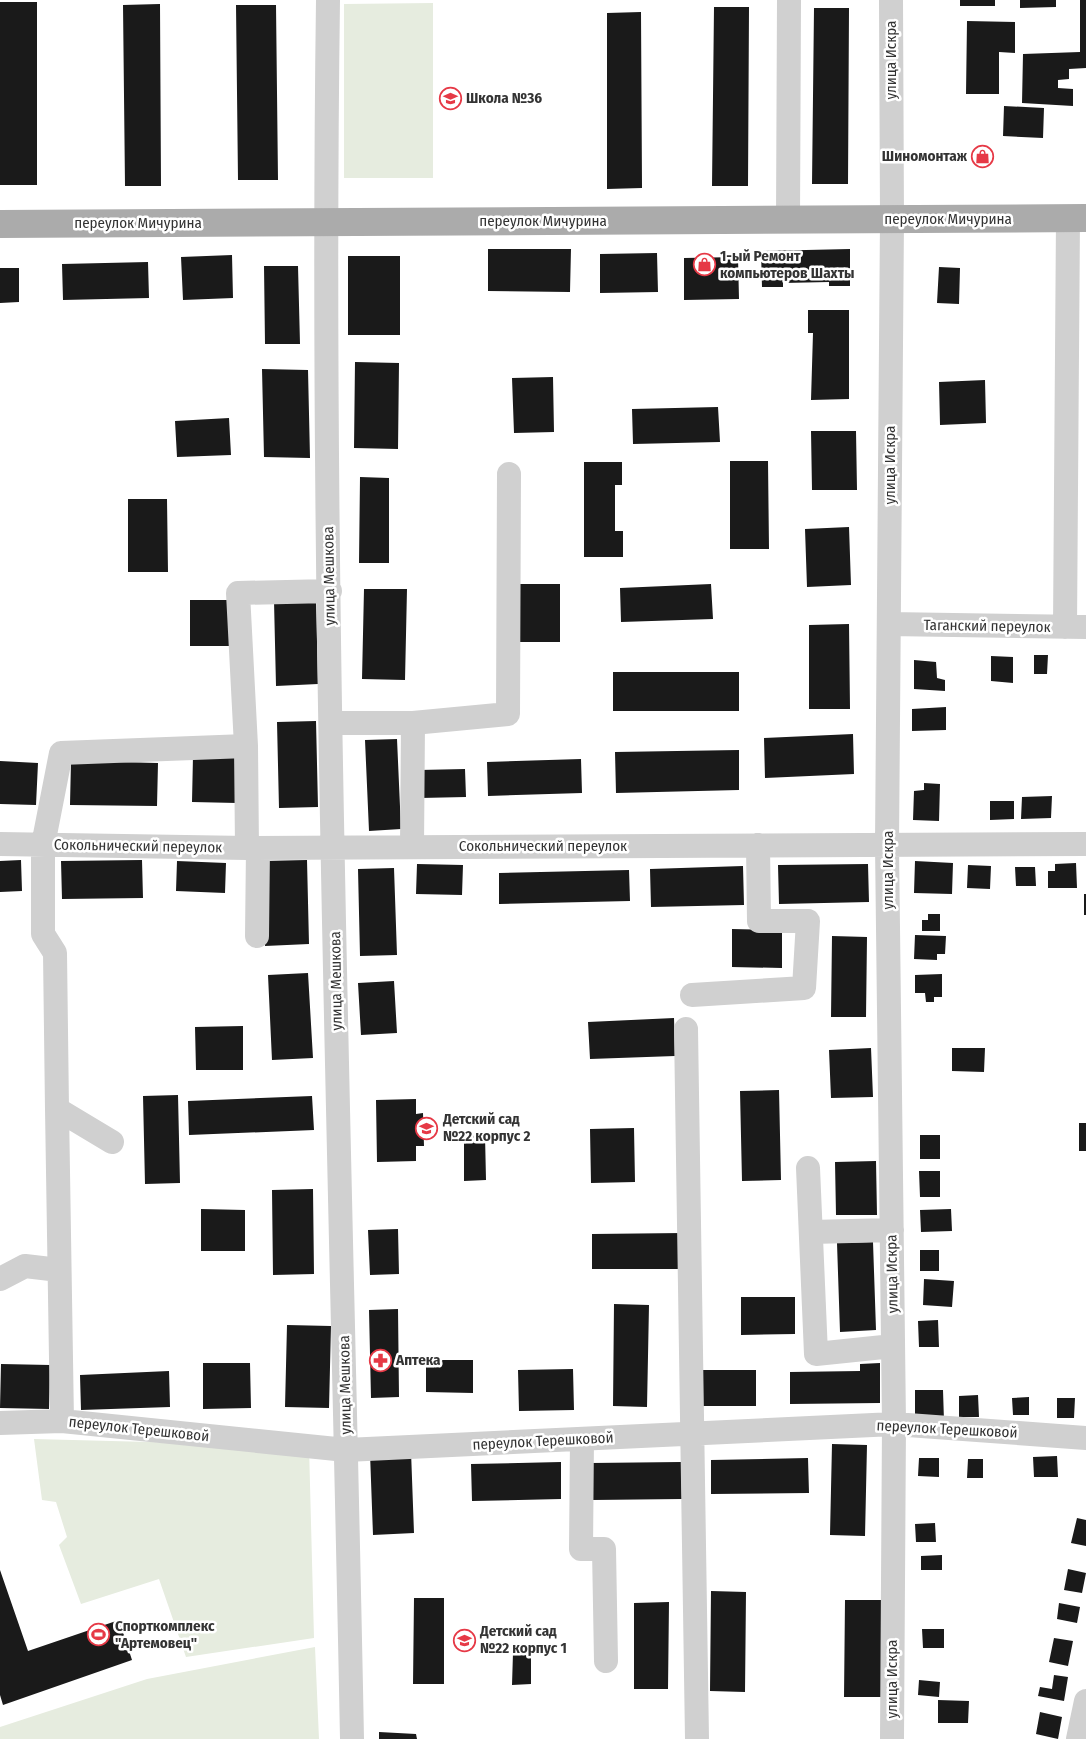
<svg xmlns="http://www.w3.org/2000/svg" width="1086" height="1739" font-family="'Fira Sans Condensed',sans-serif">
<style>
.green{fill:#e6ecdf}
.building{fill:#1a1a1a}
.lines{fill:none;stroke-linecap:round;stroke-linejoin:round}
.minor{stroke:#d0d0d0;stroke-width:24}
.major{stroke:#ababab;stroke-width:28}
.labels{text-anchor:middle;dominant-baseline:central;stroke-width:5;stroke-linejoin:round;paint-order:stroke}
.street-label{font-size:15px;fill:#333;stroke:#fff}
.poi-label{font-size:15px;font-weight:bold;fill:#333;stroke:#fff;text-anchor:start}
</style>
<rect width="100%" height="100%" fill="#fff"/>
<path class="green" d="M 433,3 L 433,178 L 344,178 L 344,4 Z
M 34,1439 L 309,1446 L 314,1638 L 186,1657 L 159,1579 L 81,1604 L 59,1545 L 67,1537 L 56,1502 L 42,1500 Z
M 315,1647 L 319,1739 L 0,1739 L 0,1727 L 147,1679 Z"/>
<path class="building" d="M 960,0 L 995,0 L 995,6 L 960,6 Z
M 1020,0 L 1056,0 L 1056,7 L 1020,8 Z
M 1080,0 L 1086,0 L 1086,68 L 1069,69 L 1069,79 L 1058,80 L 1058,88 L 1073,89 L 1073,106 L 1022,103 L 1023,54 L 1080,52 Z
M 0,2 L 37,2 L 37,185 L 0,185 Z
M 160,4 L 161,186 L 125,186 L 123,5 Z
M 236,5 L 276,5 L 278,180 L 238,180 Z
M 714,7 L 749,7 L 748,186 L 712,186 Z
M 814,8 L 849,8 L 848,184 L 812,184 Z
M 641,12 L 642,188 L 607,189 L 607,13 Z
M 967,21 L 1015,22 L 1015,53 L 999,52 L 999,94 L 966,94 Z
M 1004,106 L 1044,108 L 1043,138 L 1003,136 Z
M 488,249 L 571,249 L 570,292 L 488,291 Z
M 850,249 L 850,286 L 829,286 L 829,282 L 783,283 L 783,287 L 762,287 L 761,251 Z
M 657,253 L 658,292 L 600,293 L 600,254 Z
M 232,255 L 233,298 L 183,300 L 181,257 Z
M 348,256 L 400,256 L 400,335 L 348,335 Z
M 738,257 L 739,299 L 684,300 L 684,258 Z
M 148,262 L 149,298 L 63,300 L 62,264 Z
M 264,266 L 298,266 L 300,344 L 265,344 Z
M 939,267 L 960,268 L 959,304 L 937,303 Z
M 0,268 L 19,268 L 19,302 L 0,303 Z
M 808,310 L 849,310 L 849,399 L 811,400 L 813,333 L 808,333 Z
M 355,362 L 399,363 L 398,449 L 354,448 Z
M 262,369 L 308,370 L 310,458 L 264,457 Z
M 553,377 L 554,432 L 514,433 L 512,378 Z
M 985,380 L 986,423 L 940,425 L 939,382 Z
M 718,407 L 720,442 L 633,444 L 632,409 Z
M 229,418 L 231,455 L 177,457 L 175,421 Z
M 811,431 L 856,431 L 857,490 L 812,490 Z
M 730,461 L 768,461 L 769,549 L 730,549 Z
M 584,462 L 622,462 L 622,485 L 615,485 L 615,531 L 623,531 L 623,557 L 584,557 Z
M 360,477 L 389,478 L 389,563 L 359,563 Z
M 128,499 L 167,499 L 168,572 L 128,572 Z
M 849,527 L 851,585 L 807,587 L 805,529 Z
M 516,584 L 560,584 L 560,642 L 516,642 Z
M 711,584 L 713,619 L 621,622 L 620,588 Z
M 364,589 L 407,589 L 405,680 L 362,679 Z
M 190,600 L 235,600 L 235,646 L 190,646 Z
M 316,600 L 318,684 L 276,686 L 274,601 Z
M 849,624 L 850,709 L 809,709 L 809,625 Z
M 1034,655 L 1048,655 L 1047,674 L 1034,674 Z
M 991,656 L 1013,657 L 1013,683 L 991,681 Z
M 914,660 L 936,662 L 937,678 L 945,680 L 945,691 L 914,689 Z
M 613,672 L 739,672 L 739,711 L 613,711 Z
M 946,707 L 946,730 L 912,731 L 912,709 Z
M 316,721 L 318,807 L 279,808 L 277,722 Z
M 853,734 L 854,774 L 765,778 L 764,738 Z
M 397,739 L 401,829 L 369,831 L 365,740 Z
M 739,750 L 739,790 L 616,793 L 615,752 Z
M 193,756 L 239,757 L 237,803 L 192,802 Z
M 581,759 L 582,793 L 488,796 L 487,762 Z
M 0,761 L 38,763 L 36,805 L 0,804 Z
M 71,761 L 158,763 L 157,806 L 70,805 Z
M 465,769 L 466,797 L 420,798 L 419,770 Z
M 924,783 L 940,784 L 939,821 L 913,820 L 914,791 L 924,790 Z
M 1052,796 L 1051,818 L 1021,819 L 1022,797 Z
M 990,801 L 1014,801 L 1014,819 L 990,820 Z
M 21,860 L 22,891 L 0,892 L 0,861 Z
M 142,860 L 143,898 L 62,899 L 61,861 Z
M 307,860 L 309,944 L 265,946 L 263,861 Z
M 177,861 L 226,863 L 225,893 L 176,891 Z
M 915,861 L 953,863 L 952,894 L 914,893 Z
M 1076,863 L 1077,888 L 1048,888 L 1048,871 L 1055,871 L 1055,864 Z
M 417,864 L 463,865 L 462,895 L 416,894 Z
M 868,864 L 869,902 L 779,904 L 778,865 Z
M 968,865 L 991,866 L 990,889 L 967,888 Z
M 743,866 L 744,905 L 651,907 L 650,869 Z
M 1015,867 L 1035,867 L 1036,886 L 1016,886 Z
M 394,868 L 397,955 L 360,956 L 358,869 Z
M 629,870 L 630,901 L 499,904 L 499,873 Z
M 1084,894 L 1086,894 L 1086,915 L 1084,915 Z
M 928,914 L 940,914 L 940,931 L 922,931 L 922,920 L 928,920 Z
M 732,929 L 782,930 L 782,968 L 732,967 Z
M 915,935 L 946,936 L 945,954 L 937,954 L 937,960 L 914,959 Z
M 832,936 L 867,937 L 866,1017 L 831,1017 Z
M 308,973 L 313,1058 L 272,1060 L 268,975 Z
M 942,974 L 942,997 L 934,997 L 934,1002 L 926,1002 L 925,993 L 915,993 L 915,975 Z
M 394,981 L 397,1033 L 361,1035 L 358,983 Z
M 674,1018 L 675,1056 L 590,1059 L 588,1022 Z
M 243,1026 L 243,1070 L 196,1070 L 195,1027 Z
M 871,1048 L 873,1097 L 831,1098 L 829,1050 Z
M 952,1048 L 985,1048 L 984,1072 L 952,1071 Z
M 779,1090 L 781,1180 L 742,1181 L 740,1091 Z
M 178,1095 L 180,1183 L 145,1184 L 143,1096 Z
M 312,1096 L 314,1130 L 189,1135 L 188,1101 Z
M 416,1099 L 416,1114 L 423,1113 L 424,1146 L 416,1146 L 416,1161 L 377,1162 L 376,1100 Z
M 1079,1123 L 1086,1123 L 1086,1151 L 1079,1151 Z
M 634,1128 L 635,1182 L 591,1183 L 590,1129 Z
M 464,1135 L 485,1135 L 486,1180 L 464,1181 Z
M 920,1135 L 940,1135 L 940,1159 L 920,1159 Z
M 876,1161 L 877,1215 L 836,1215 L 835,1162 Z
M 919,1171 L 940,1171 L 940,1197 L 920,1197 Z
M 313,1189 L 314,1274 L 273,1275 L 272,1190 Z
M 201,1209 L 245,1210 L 245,1251 L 201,1251 Z
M 951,1209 L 952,1231 L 921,1232 L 920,1210 Z
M 398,1229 L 399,1274 L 370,1275 L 368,1230 Z
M 683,1233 L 683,1269 L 592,1269 L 592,1234 Z
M 873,1242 L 876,1330 L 840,1332 L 837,1243 Z
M 920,1250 L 939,1250 L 939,1271 L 920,1271 Z
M 924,1279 L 954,1281 L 952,1307 L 923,1305 Z
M 741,1297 L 795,1297 L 795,1334 L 741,1335 Z
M 614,1304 L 649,1305 L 647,1407 L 613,1406 Z
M 398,1309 L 399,1397 L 371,1398 L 369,1310 Z
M 938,1320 L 939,1347 L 919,1347 L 918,1321 Z
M 287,1325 L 331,1326 L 329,1408 L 285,1407 Z
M 426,1360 L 473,1360 L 473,1393 L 426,1392 Z
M 203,1363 L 250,1363 L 251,1408 L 203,1409 Z
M 880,1363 L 880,1403 L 790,1404 L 790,1372 L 860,1371 L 860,1364 Z
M 1,1364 L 50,1365 L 49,1409 L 0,1408 Z
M 573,1369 L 574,1410 L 519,1411 L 518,1370 Z
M 702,1370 L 756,1370 L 756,1406 L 702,1406 Z
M 169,1371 L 170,1407 L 81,1410 L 80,1375 Z
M 915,1390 L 943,1390 L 944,1421 L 915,1421 Z
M 978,1395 L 979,1417 L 959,1417 L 959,1396 Z
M 1029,1397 L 1029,1415 L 1013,1415 L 1012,1398 Z
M 1057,1398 L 1075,1398 L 1074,1418 L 1057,1418 Z
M 832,1444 L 867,1445 L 865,1536 L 830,1535 Z
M 411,1451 L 414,1533 L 373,1535 L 370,1453 Z
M 1057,1456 L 1058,1477 L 1034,1477 L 1033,1457 Z
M 808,1458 L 809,1493 L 711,1494 L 711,1460 Z
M 919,1458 L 939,1458 L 939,1477 L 918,1476 Z
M 968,1459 L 983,1459 L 983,1478 L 967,1478 Z
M 561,1462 L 561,1499 L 472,1501 L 471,1464 Z
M 681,1462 L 682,1499 L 592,1500 L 591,1463 Z
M 1077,1518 L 1086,1520 L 1086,1546 L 1071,1543 Z
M 935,1523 L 936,1542 L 916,1542 L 915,1524 Z
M 942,1555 L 942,1570 L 921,1570 L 921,1556 Z
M 1068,1569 L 1086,1573 L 1082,1593 L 1064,1590 Z
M 0,1570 L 28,1651 L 119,1620 L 132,1660 L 3,1705 L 0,1695 Z
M 711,1591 L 746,1592 L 745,1692 L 710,1691 Z
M 414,1598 L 444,1598 L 444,1684 L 413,1684 Z
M 845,1600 L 884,1600 L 884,1697 L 844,1697 Z
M 669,1602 L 668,1689 L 634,1689 L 634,1603 Z
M 1059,1603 L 1080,1607 L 1077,1623 L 1057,1619 Z
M 922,1629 L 944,1629 L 944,1648 L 923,1648 Z
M 1054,1638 L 1073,1641 L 1068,1666 L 1049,1662 Z
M 513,1653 L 531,1653 L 531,1684 L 512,1685 Z
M 1054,1675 L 1068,1677 L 1064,1701 L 1038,1696 L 1040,1687 L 1052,1689 Z
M 919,1680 L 940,1682 L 939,1697 L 918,1695 Z
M 938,1700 L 969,1701 L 968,1723 L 938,1723 Z
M 1040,1712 L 1062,1717 L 1058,1739 L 1036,1734 Z
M 379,1732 L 416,1734 L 417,1739 L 379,1739 Z"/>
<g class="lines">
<path class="minor" d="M 328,0 C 320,580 341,1160 352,1739
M 891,0 L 892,219 L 887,845 L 894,1424 L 892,1739
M 788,219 L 789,0
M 889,624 L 1086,627
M 1065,627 L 1068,218
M 331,723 L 413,723 L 412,847
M 413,723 L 508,714 L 509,474
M 0,844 L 247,848 L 1086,844
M 247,848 L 246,746 L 238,593 L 330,591
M 257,936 L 258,848
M 692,995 L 804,988 L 808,921 L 759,921 L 758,845
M 686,1029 L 697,1739
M 57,1109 L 62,1421
M 112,1142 L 57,1109 L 55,953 L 43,934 L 43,845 L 61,753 L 246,746
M 808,1168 L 816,1354 L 893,1346
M 811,1232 L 892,1230
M 0,1279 L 25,1266 L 59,1270
M 0,1423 L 62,1421 L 346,1450 L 894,1424 L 1086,1438
M 582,1439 L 581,1549 L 604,1549 L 606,1661
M 1078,1739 L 1086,1701"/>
<path class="major" d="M 0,224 L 1086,218"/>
</g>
<defs>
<symbol id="school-ring" viewBox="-11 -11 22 22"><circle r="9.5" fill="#fff" stroke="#e63946" stroke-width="1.5"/><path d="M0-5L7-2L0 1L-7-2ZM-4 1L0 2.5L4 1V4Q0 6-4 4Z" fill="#e63946"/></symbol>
<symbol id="shop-ring" viewBox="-11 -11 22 22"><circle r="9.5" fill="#fff" stroke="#e63946" stroke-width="1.5"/><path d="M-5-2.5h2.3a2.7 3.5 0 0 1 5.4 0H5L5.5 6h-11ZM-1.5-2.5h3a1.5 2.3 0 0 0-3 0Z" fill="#e63946"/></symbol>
<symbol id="pharmacy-ring" viewBox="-11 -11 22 22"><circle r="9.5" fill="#fff" stroke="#e63946" stroke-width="1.5"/><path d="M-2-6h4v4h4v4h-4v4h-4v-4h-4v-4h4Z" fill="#e63946"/></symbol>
<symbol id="stadium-ring" viewBox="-11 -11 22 22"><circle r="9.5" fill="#fff" stroke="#e63946" stroke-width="1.5"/><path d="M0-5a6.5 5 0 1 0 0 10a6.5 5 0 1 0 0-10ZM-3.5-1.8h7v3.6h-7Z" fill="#e63946"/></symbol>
</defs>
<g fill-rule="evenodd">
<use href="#school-ring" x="438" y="86" width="25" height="25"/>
<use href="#shop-ring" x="970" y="144" width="25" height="25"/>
<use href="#shop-ring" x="692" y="252" width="25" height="25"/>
<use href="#school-ring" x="414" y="1116" width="25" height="25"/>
<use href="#pharmacy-ring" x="368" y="1348" width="25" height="25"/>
<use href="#stadium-ring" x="86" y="1622" width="25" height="25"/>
<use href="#school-ring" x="452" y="1628" width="25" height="25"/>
</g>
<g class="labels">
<g class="street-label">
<text transform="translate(891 60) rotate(-90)">улица Искра</text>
<text x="948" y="219">переулок Мичурина</text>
<text x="543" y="221">переулок Мичурина</text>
<text x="138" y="223">переулок Мичурина</text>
<text transform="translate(890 465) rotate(-90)">улица Искра</text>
<text transform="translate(329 576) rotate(-91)">улица Мешкова</text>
<text transform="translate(987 626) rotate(1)">Таганский переулок</text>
<text transform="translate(138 846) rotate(1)">Сокольнический переулок</text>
<text x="543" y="846">Сокольнический переулок</text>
<text transform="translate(888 870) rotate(-90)">улица Искра</text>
<text transform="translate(336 981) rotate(-91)">улица Мешкова</text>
<text transform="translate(892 1274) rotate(-91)">улица Искра</text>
<text transform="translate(345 1385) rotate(-91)">улица Мешкова</text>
<text transform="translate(139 1429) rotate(6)">переулок Терешковой</text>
<text transform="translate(947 1429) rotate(3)">переулок Терешковой</text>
<text transform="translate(543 1441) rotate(-3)">переулок Терешковой</text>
<text transform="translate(892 1679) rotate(-90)">улица Искра</text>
</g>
<g class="poi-label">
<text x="466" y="98">Школа №36</text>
<text x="967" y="156" text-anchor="end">Шиномонтаж</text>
<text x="720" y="256">1-ый Ремонт<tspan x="720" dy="17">компьютеров Шахты</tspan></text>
<text x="443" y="1119">Детский сад<tspan x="443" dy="17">№22 корпус 2</tspan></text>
<text x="396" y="1360">Аптека</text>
<text x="115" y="1626">Спорткомплекс<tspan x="115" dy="17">"Артемовец"</tspan></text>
<text x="480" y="1631">Детский сад<tspan x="480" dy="17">№22 корпус 1</tspan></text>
</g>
</g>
</svg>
